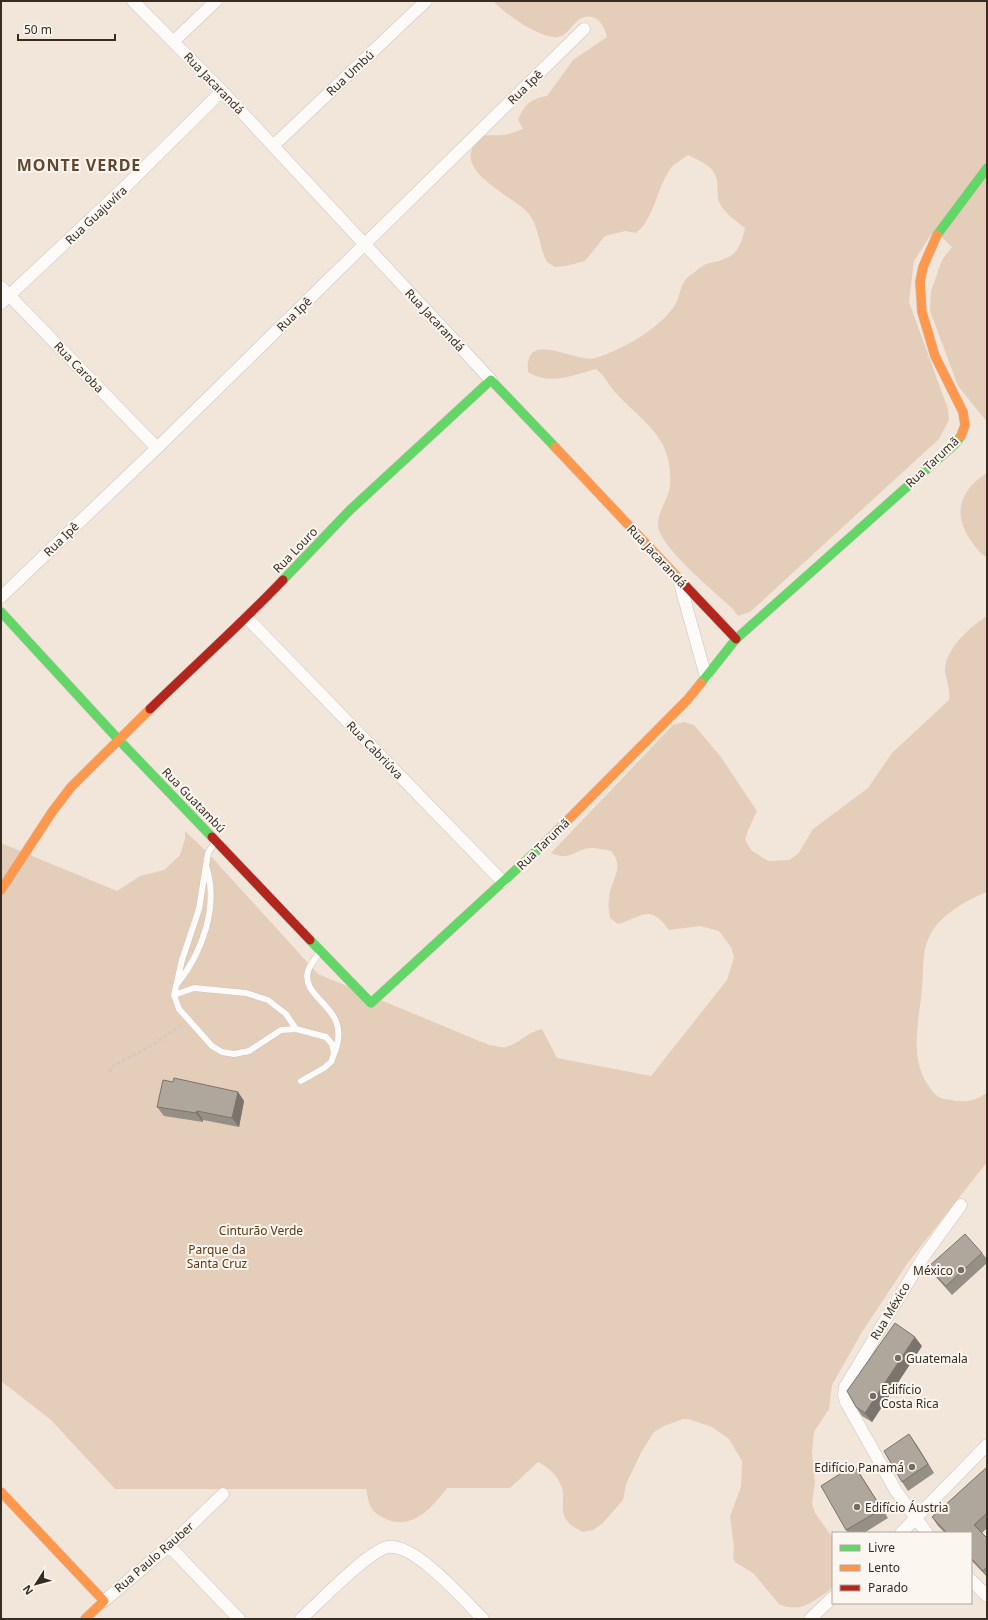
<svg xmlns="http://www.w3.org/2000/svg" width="988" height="1620" font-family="'Noto Sans',sans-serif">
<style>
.green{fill:#e4ceb9}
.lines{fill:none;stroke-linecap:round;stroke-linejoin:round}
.lane-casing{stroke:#cdc2b9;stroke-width:7}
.street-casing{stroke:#cdc2b9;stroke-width:13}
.fast-casing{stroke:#cdc2b9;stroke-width:10}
.slow-casing{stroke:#cdc2b9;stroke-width:10}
.jam-casing{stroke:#cdc2b9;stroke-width:10}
.path{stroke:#cec9c5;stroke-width:2.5;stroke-dasharray:3 3;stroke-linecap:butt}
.lane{stroke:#fdfbfa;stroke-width:6}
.street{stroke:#fdfbfa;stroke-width:12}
.fast{stroke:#63d668;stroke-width:9}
.slow{stroke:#ff974d;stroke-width:9}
.jam{stroke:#b3261e;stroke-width:9}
.wall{fill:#968f86}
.shaded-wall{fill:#7a746d}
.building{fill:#afa69c;stroke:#7a746d}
.poi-dot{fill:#786d63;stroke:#fbf6f0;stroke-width:1.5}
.labels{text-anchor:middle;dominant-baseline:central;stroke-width:4;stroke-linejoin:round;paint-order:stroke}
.street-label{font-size:12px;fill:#372c22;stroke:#fbf6f0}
.park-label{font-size:12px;fill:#5b360e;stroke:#fbf6f0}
.poi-label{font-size:12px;fill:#372c22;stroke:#fbf6f0;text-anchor:start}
.district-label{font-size:16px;font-weight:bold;letter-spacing:1px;fill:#5f4732;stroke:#fbf6f0}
</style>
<rect width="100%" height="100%" fill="#f2e6db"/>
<path class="green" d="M 493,1 L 987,1 L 987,422 L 958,386 L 930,311 L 931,291 L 942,260 L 952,247 L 934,230 L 914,261 L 909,302 L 948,409 L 949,420 L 939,439 L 750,612 L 738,616 L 732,608 C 716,593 659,547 658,525 C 657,512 669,499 670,485 C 673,436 644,424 615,392 C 608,384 605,376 596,369 C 574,375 549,386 528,372 C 524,327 575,364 595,358 C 620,351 661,328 675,305 C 681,295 679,285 689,276 C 694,273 699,268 704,265 C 708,263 714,262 719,261 C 737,256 741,246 745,228 C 736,221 721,211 718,199 C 717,193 718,187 717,181 C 715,166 700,161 688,155 C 683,159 675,163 671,168 C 656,188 655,218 636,233 L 625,231 L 605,236 L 585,261 L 566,266 L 555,267 L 547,262 C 539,248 539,226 529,214 C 516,198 461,175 472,149 C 474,144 477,140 481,137 C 486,134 496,136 502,135 C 509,134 516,132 523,129 L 518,120 C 523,106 531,98 547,96 L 573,60 L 607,37 C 604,24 595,11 580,19 C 571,24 567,39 553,37 C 533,34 507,15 493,1 Z
M 987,473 L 987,557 C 980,554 976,548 972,542 C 952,515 959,490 987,473 Z
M 987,616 L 987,892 C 967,900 940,915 930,935 C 921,952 924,971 922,989 C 919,1022 908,1061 931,1089 C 933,1092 936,1096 939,1097 C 942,1099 947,1099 951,1100 C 964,1103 977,1101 987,1092 L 987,1162 L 907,1264 L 862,1332 L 832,1385 L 829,1409 L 814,1432 L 812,1453 L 815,1482 L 812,1503 L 815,1513 L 833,1538 L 833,1585 L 831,1589 C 814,1601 800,1614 779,1604 L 753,1573 L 735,1562 L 733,1558 L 734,1548 L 730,1516 L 741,1487 L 742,1461 L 729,1439 L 712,1427 L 688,1419 L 683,1419 L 664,1426 L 654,1432 L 642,1451 L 626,1484 L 623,1500 L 602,1524 L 593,1530 L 583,1532 C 578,1529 572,1527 568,1522 C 560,1514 564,1502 563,1492 C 561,1479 549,1467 538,1462 L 510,1488 L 447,1488 C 432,1508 411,1532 384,1518 C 369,1511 369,1503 366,1489 L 115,1489 L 51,1420 L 1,1381 L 1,843 L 117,891 L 140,876 L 164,870 L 180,855 L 185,839 L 185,831 L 208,853 L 318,974 L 489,1045 C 493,1045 500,1048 505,1047 C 518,1045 527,1032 542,1029 L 557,1058 L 651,1076 L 727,980 L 734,957 L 731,947 L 719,931 L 700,926 L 669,930 C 649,903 643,917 618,924 L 610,918 C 609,911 608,905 609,899 C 610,879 626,869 611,851 C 605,850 598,848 591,848 C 574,849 571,862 551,853 L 673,725 L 684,722 L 694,725 L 721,757 L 757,811 L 748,830 L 745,840 L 751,850 L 768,861 L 789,860 L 798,854 L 813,829 L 868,788 L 892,753 L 949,700 C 951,689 945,679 945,669 C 946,648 971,626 987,616 Z"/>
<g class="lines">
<defs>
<path id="lane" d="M 215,842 L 208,853 L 199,909 L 182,960 L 174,995 L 179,1009 L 212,1046 L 222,1052 L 234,1054 L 249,1051 L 281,1030 L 296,1029 L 326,1037 L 332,1044 L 334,1054 L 331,1062 L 324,1068 L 301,1081
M 320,952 C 316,958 310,964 308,971 C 300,1001 354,1006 334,1054
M 178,983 C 203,951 219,905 206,866
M 174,995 L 194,988 L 246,993 L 268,1000 L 286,1014 L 296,1029"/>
<path id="street" d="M 133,1 L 222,91 L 491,380
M 174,41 L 216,1
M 273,146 L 426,1
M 1,287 L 157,448
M 1,303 L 126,186 L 222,91
M 679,580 L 706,677
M 1,597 L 157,448 L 584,29
M 247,618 L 503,882
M 901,1533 L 987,1445
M 927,1533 L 896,1491 L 846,1402 L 844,1395 L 845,1387 L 924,1256 L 961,1205
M 169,1546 L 239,1619
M 971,1580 L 987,1596
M 104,1601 L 169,1546 L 223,1494
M 301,1619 C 317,1604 369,1550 388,1547 C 415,1543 464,1600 483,1619
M 810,1619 L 833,1597"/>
<path id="fast" d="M 937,235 L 987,168
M 283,580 L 350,510 L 491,380 L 555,447
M 1,612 L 118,739 L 212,837
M 701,683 L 736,639 L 955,444 L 961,436
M 310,940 L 371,1003 L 545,843"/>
<path id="slow" d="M 937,235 L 923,267 L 920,282 L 922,312 L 935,356 L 963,412 L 965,425 L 961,436
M 555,447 L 683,583
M 545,843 L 688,699 L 701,683
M 1,890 L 52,812 L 71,787 L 150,709
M 1,1492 L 104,1601 L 85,1619"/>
<path id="jam" d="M 683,583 L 736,639
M 150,709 C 194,666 240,625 283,580
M 212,837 L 310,940"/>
</defs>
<use href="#lane" class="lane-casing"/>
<use href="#street" class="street-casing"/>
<use href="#fast" class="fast-casing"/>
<use href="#slow" class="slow-casing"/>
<use href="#jam" class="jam-casing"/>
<path class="path" d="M 110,1072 L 111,1067 L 115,1065 L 151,1046 L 181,1025"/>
<use href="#lane" class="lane"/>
<use href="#street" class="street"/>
<use href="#fast" class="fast"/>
<use href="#slow" class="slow"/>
<use href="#jam" class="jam"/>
</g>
<path class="wall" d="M 173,1082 L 238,1092 L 244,1101 L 239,1127 L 203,1120 L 203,1122 L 164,1116 L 157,1107 Z
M 982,1253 L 987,1259 L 987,1263 L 952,1295 L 935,1276 L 928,1267 Z
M 922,1346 L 872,1422 L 862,1416 L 856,1407 Z
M 916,1444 L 934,1473 L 908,1491 L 902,1482 Z
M 854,1465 L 888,1518 L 864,1533 L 848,1533 L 846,1530 Z
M 987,1467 L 987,1528 L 982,1533 L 987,1538 L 987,1577 L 971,1560 L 971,1533 L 945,1533 L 938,1526 L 932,1517 Z"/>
<path class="shaded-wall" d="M 238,1092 L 244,1101 L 239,1127 L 232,1118 Z
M 197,1111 L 203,1120 L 203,1122 L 196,1113 Z
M 915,1337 L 922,1346 L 872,1422 L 865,1413 Z
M 909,1434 L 916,1444 L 934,1473 L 928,1464 Z
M 854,1465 L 860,1474 L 888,1518 L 882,1509 Z"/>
<path class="building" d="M 174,1078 L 238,1092 L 232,1118 L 197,1111 L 196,1113 L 157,1107 L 163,1080 L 173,1082 Z
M 965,1234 L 982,1253 L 946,1286 L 928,1267 Z
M 895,1323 L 915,1337 L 865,1413 L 856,1407 L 847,1391 Z
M 909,1434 L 928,1464 L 902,1482 L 884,1451 Z
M 854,1465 L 882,1509 L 846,1530 L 821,1486 Z
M 987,1467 L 987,1513 L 974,1525 L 987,1538 L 987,1567 L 983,1571 L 971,1558 L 971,1533 L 947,1533 L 932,1517 Z"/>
<g class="poi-dot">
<circle cx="961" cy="1270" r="4"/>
<circle cx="898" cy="1358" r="4"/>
<circle cx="873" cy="1396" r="4"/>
<circle cx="912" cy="1467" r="4"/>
<circle cx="857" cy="1507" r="4"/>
</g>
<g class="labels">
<g class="street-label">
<text transform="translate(350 73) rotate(-43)">Rua Umbú</text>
<text transform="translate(214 83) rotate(46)">Rua Jacarandá</text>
<text transform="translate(525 87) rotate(-44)">Rua Ipê</text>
<text transform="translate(96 215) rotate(-43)">Rua Guajuvíra</text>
<text transform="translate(294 314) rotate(-44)">Rua Ipê</text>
<text transform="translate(435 320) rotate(47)">Rua Jacarandá</text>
<text transform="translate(79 367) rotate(46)">Rua Caroba</text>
<text transform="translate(932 462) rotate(-43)">Rua Tarumã</text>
<text transform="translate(61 539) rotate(-44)">Rua Ipê</text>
<text transform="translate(295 550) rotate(-46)">Rua Louro</text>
<text transform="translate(657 556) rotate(47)">Rua Jacarandá</text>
<text transform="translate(375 750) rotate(46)">Rua Cabriúva</text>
<text transform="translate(194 800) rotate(46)">Rua Guatambú</text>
<text transform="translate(543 844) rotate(-44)">Rua Tarumã</text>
<text transform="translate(890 1311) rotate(-59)">Rua México</text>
<text transform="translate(154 1557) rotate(-41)">Rua Paulo Rauber</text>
</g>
<g class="park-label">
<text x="261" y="1230">Cinturão Verde</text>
<text x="217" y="1249">Parque da<tspan x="217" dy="14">Santa Cruz</tspan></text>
</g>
<g class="poi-label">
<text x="953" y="1270" text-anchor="end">México</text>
<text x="906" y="1358">Guatemala</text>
<text x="881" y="1389">Edifício<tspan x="881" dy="14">Costa Rica</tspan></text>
<text x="904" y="1467" text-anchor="end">Edifício Panamá</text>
<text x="865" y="1507">Edifício Áustria</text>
</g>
<g class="district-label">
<text x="79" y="165">MONTE VERDE</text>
</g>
</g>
<rect width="988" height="1620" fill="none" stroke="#372c22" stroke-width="4"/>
<rect x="832" y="1532" width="140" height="72" fill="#fbf6f0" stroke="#ada59e"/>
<rect x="840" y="1545" width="20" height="6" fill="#63d668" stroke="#ada59e"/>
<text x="868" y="1552" font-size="12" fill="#372c22">Livre</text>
<rect x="840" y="1565" width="20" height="6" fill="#ff974d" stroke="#ada59e"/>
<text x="868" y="1572" font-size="12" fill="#372c22">Lento</text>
<rect x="840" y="1585" width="20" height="6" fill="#b3261e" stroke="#ada59e"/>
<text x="868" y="1592" font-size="12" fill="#372c22">Parado</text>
<g transform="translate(36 1584) rotate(234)" stroke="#fbf6f0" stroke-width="3" paint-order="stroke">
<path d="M0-3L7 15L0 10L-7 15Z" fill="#372c22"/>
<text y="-6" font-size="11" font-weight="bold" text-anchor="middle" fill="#372c22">N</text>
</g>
<path d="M18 34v6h97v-6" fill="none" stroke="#372c22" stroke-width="2"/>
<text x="24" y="34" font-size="12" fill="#372c22" stroke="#fbf6f0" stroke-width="3" paint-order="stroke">50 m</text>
</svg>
